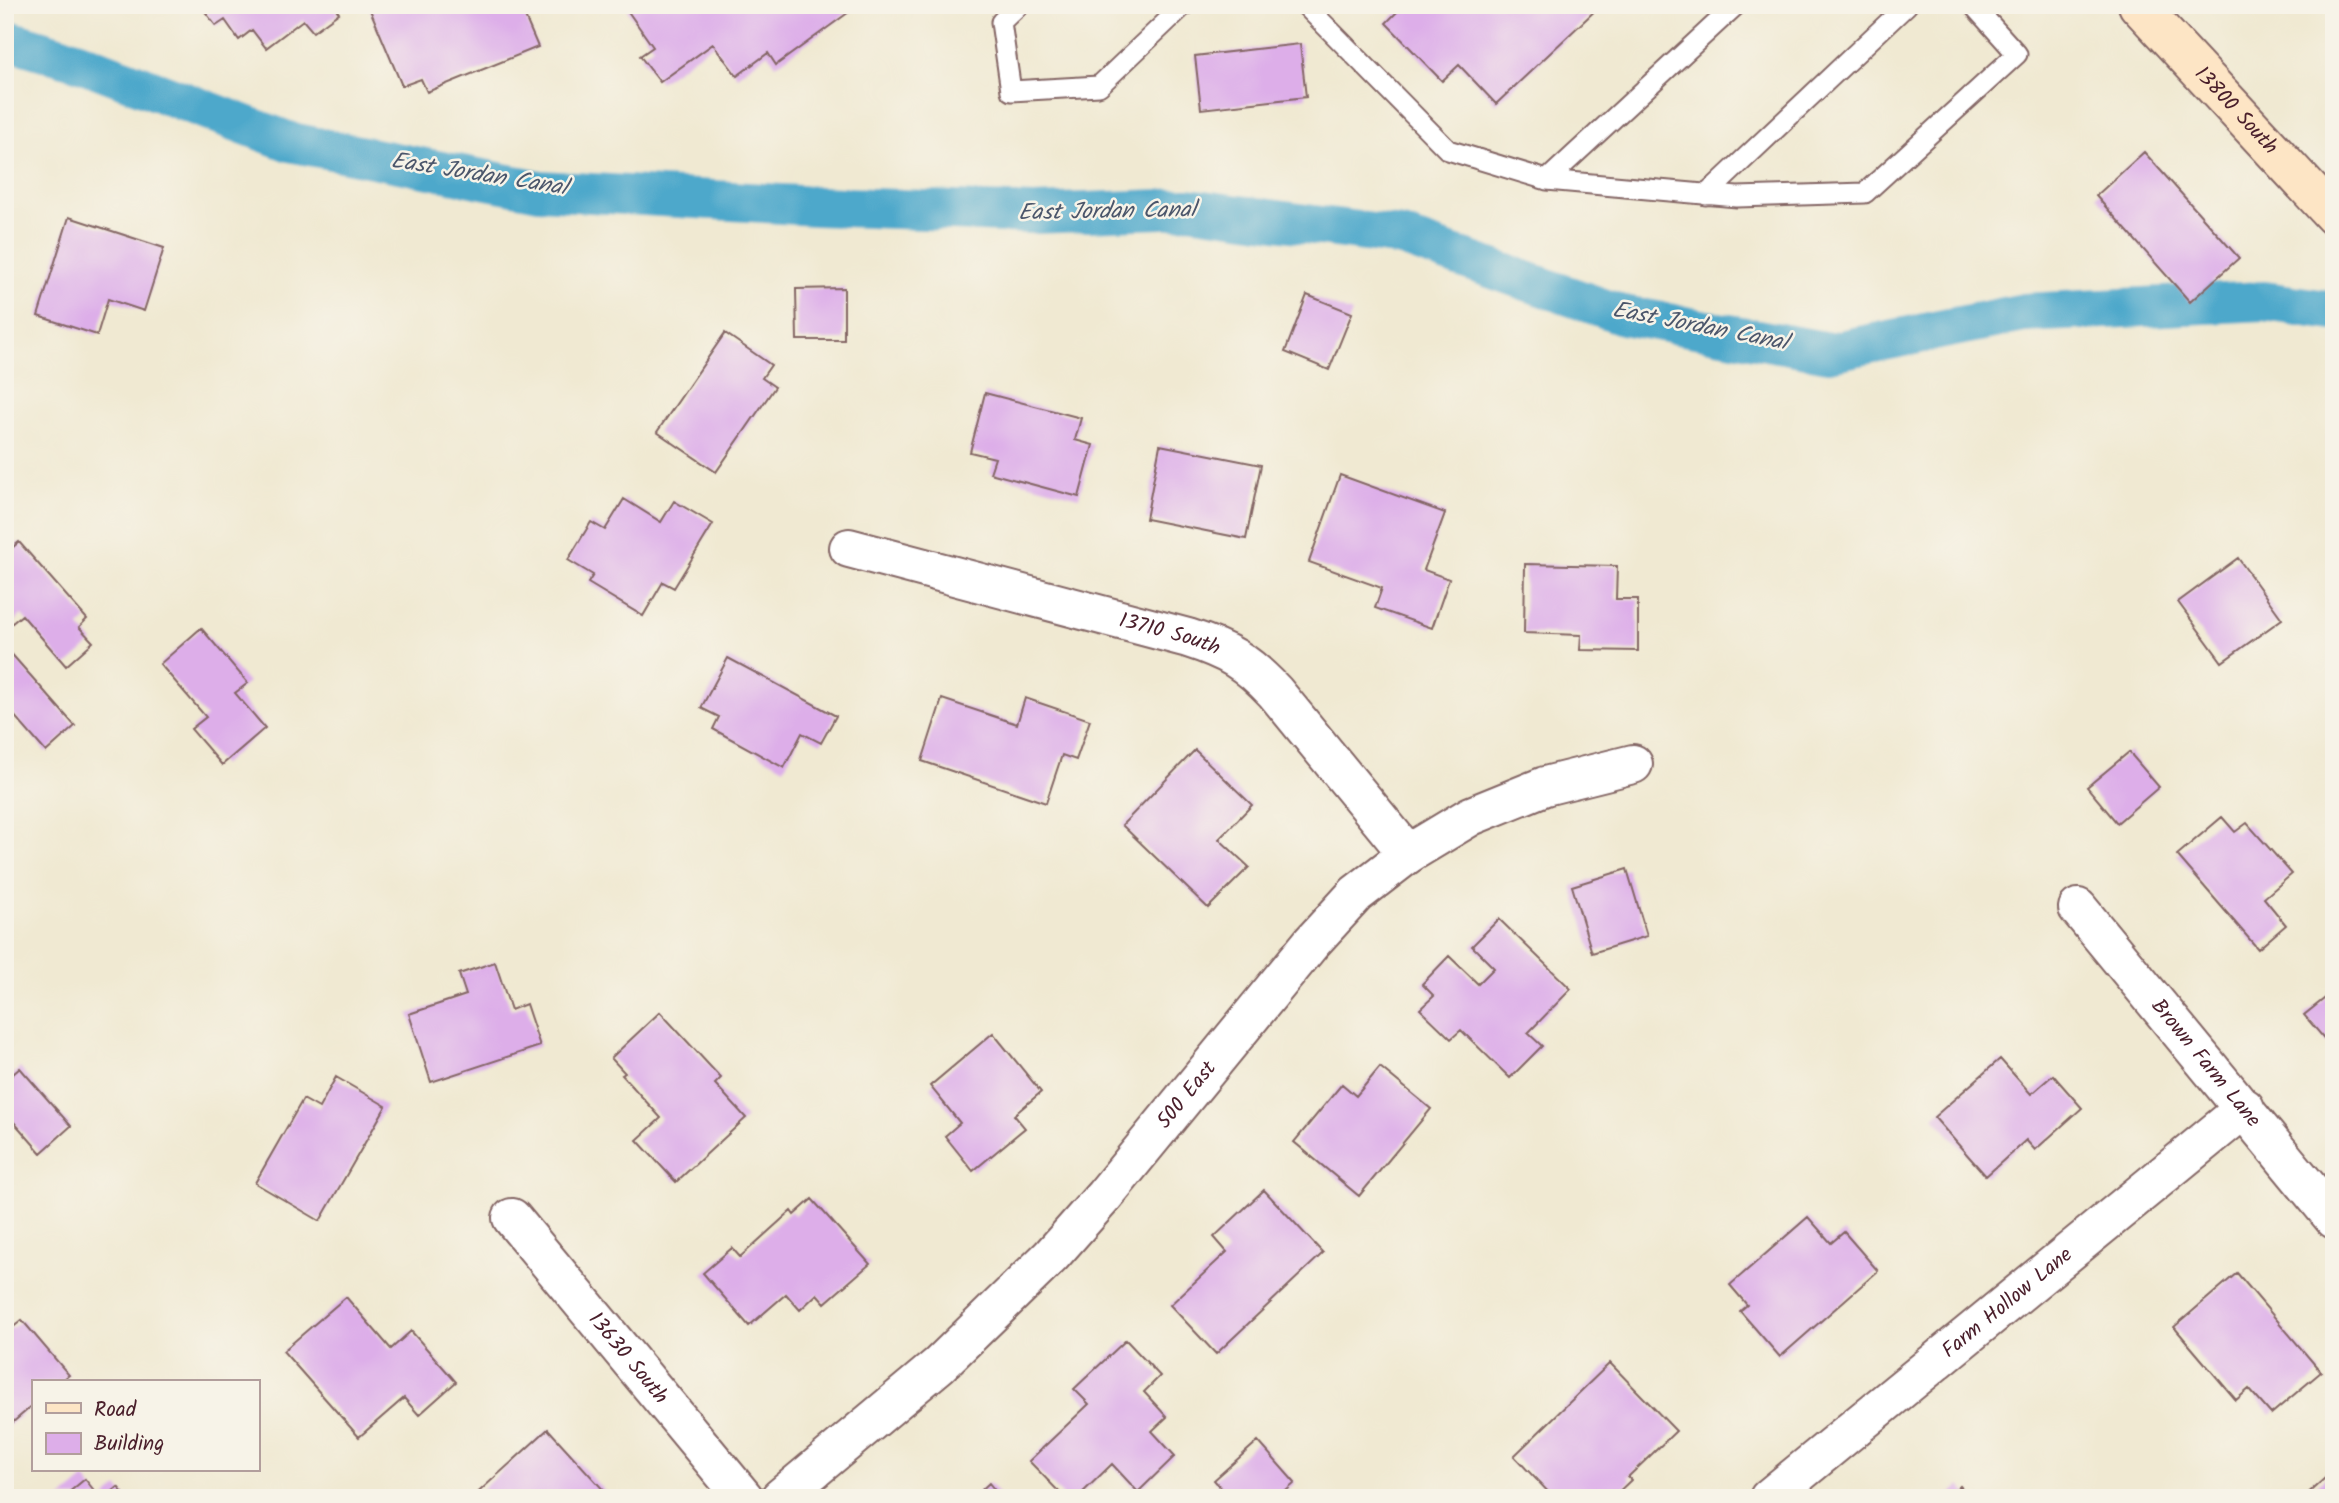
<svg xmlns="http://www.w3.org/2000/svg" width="2339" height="1503" font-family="Kalam,sans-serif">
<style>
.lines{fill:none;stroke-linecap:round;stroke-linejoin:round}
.canal{stroke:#4da8cb;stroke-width:40}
.building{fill:#ddaee9}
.lane-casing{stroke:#846665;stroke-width:23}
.street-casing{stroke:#846665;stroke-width:42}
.secondary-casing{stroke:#846665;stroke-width:42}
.lane{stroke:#fff;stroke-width:19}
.street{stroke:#fff;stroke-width:38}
.secondary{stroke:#fde5c5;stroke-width:38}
.labels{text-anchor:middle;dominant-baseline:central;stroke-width:5;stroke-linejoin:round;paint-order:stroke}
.street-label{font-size:21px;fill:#4a1f2b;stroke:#f7f3e8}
.water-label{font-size:23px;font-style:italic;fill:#4b566b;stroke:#f7f3e8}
</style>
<rect width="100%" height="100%" fill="#f7f3e8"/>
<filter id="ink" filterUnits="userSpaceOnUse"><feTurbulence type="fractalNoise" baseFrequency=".0143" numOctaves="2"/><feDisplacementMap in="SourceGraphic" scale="14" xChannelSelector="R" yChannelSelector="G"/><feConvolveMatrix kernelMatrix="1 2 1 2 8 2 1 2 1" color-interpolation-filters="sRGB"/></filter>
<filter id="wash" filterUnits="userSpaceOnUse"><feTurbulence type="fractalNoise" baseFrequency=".00686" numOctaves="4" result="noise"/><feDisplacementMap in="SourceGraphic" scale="28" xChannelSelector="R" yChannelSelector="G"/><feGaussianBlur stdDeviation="1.57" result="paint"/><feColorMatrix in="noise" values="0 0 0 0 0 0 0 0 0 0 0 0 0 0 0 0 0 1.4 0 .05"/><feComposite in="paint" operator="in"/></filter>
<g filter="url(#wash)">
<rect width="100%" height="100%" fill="#f0e9d2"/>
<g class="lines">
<path class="canal" d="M 5,39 L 78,61 L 290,142 L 540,190 L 816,206 L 1034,214 L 1188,208 L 1402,237 L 1623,315 L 1829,352 L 2024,313 L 2264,301 L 2334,311"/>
</g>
<g id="blocks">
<path class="building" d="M 200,5 L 333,5 L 339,13 L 313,32 L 303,20 L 266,48 L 252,30 L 239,40 L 225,20 L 216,26 Z
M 368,5 L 520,5 L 538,47 L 427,92 L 421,79 L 402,86 Z
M 633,5 L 854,5 L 856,7 L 776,65 L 768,53 L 737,76 L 713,44 L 660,82 L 640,56 L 653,47 L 627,10 Z
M 1404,5 L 1601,5 L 1496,104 L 1459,65 L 1442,81 L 1386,23 Z
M 1300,44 L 1306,97 L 1201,109 L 1195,56 Z
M 2144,152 L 2239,258 L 2190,302 L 2096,196 Z
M 69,217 L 164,248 L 144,311 L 108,299 L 97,335 L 38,316 Z
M 844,288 L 844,340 L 797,340 L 796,289 Z
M 1307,295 L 1352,313 L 1329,370 L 1285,352 Z
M 725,333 L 771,365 L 762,378 L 775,387 L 716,472 L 657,432 Z
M 985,393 L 1081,418 L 1075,440 L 1093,445 L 1079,497 L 990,473 L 995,458 L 970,452 Z
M 2334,433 L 2334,450 L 2326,438 Z
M 1160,445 L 1261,465 L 1246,539 L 1146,519 Z
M 1340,475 L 1445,513 L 1424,570 L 1449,579 L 1432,628 L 1375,608 L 1382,588 L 1309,562 Z
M 624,499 L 661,522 L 674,501 L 713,524 L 674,588 L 663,582 L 643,616 L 588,583 L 593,575 L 568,560 L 591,522 L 605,530 Z
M 19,542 L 87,619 L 79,627 L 93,642 L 66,666 L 22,615 L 5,629 L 5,554 Z
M 2238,558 L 2282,619 L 2222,662 L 2178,602 Z
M 1525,564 L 1617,566 L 1616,599 L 1638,599 L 1638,651 L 1580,650 L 1581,635 L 1524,633 Z
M 201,628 L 248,683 L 235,693 L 265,728 L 222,765 L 191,729 L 206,717 L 160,664 Z
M 8,650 L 75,726 L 46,752 L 5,705 L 5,653 Z
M 728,658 L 836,716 L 821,743 L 802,733 L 784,768 L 713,729 L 719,717 L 701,708 Z
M 1025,698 L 1090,720 L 1076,760 L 1062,755 L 1046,803 L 922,761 L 942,699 L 1017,724 Z
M 1195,750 L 1252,805 L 1219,839 L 1249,867 L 1208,908 L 1122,825 Z
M 2129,752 L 2159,787 L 2117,823 L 2087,787 Z
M 2222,817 L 2235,832 L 2247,823 L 2292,874 L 2264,898 L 2286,925 L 2258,949 L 2177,855 Z
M 1627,869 L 1647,936 L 1592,953 L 1572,886 Z
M 1499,919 L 1571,989 L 1528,1033 L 1542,1046 L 1510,1078 L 1461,1030 L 1451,1039 L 1420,1009 L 1434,996 L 1422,984 L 1449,956 L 1478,984 L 1494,968 L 1472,946 Z
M 495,962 L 511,1010 L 526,1004 L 540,1046 L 431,1082 L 409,1014 L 466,995 L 459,974 Z
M 2334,991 L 2334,1050 L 2304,1015 Z
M 660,1012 L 721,1078 L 715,1084 L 746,1118 L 676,1182 L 637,1140 L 661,1118 L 622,1075 L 625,1073 L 611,1058 Z
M 993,1033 L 1041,1092 L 1014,1115 L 1025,1128 L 973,1171 L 945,1136 L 960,1123 L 930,1086 Z
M 2000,1059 L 2031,1094 L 2053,1075 L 2082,1108 L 2035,1150 L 2026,1140 L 1986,1176 L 1934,1117 Z
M 1380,1067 L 1431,1109 L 1359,1196 L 1294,1142 L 1342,1084 L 1356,1096 Z
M 20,1068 L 71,1126 L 41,1153 L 5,1112 L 5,1081 Z
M 336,1077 L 386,1106 L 320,1221 L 255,1183 L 303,1099 L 319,1108 Z
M 1264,1190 L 1323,1253 L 1216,1354 L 1170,1305 L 1227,1252 L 1214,1237 Z
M 812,1199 L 870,1264 L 825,1303 L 817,1294 L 800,1310 L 786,1294 L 749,1326 L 703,1273 L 732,1248 L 740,1257 L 791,1211 L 794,1215 Z
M 1808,1217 L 1831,1243 L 1844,1232 L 1878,1271 L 1780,1357 L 1740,1311 L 1747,1305 L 1730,1285 Z
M 2237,1273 L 2321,1372 L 2271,1414 L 2249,1389 L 2236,1400 L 2174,1327 Z
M 346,1297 L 391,1349 L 411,1331 L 456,1382 L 419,1415 L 404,1398 L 359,1437 L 283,1351 Z
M 22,1320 L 69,1375 L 60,1382 L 33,1382 L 33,1405 L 5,1429 L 5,1323 L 11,1329 Z
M 1126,1340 L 1160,1376 L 1144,1392 L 1167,1417 L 1152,1431 L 1175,1456 L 1138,1492 L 1112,1464 L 1077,1498 L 1065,1498 L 1029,1461 L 1089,1404 L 1074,1389 Z
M 1610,1363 L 1676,1431 L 1628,1477 L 1631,1480 L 1612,1498 L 1554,1498 L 1514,1456 Z
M 548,1429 L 608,1495 L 606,1498 L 472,1498 Z
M 1258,1441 L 1295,1483 L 1278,1498 L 1230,1498 L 1214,1480 Z
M 2334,1470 L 2334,1498 L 2306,1498 L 2305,1496 Z
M 85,1479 L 100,1498 L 62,1498 Z
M 989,1483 L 1001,1498 L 973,1498 Z
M 1960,1486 L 1971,1498 L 1947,1498 Z
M 118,1487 L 127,1498 L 105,1498 Z"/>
</g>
</g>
<g filter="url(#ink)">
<use href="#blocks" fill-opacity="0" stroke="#846665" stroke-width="2"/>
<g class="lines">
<defs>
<path id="lane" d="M 1019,5 L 1001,22 L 1011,91 L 1099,86 L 1184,5
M 1305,5 L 1448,150 L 1547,180 L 1737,197 L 1865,193 L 2017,54 L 1973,5
M 1547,180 L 1736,5
M 1706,195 L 1907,5"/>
<g id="street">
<path id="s1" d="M 849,548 L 1188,638 C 1228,651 1246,661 1275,692 L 1408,854"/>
<path id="s2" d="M 2078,908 L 2334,1219"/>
<path id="s3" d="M 512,1218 L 744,1498"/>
<path id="s4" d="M 780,1498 L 939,1365 L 1051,1256 L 1104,1196 L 1312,942 L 1356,894 L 1408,854 L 1471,816 L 1545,786 L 1633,764"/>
<path id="s5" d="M 1769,1498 L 2245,1108"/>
</g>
<g id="secondary">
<path id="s6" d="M 2138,5 L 2334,216"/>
</g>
</defs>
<use href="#lane" class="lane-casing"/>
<use href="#street" class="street-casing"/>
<use href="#secondary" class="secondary-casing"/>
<use href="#lane" class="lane"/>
<use href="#street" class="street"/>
<use href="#secondary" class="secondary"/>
</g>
</g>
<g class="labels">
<g class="street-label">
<text stroke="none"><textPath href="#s6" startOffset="144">13800 South</textPath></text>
<text stroke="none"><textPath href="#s1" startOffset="332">13710 South</textPath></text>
<text stroke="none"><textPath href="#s2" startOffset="201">Brown Farm Lane</textPath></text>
<text stroke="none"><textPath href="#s4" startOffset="574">500 East</textPath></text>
<text stroke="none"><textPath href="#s5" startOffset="308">Farm Hollow Lane</textPath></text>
<text stroke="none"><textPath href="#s3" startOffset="182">13630 South</textPath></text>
</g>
<g class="water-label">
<text transform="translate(479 175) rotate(9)">East Jordan Canal</text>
<text transform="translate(1107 212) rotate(-1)">East Jordan Canal</text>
<text transform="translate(1700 327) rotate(11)">East Jordan Canal</text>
</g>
</g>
<rect width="2339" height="1503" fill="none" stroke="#f7f3e8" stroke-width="28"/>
<rect x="32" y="1380" width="228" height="91" fill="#f7f3e8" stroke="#b29e9c" stroke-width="2"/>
<rect x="46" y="1403" width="35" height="10" fill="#fde5c5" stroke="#b29e9c" stroke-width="2"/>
<text x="94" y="1416" font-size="21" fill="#4a1f2b">Road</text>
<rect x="46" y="1433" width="35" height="21" fill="#ddaee9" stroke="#b29e9c" stroke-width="2"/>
<text x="94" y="1450" font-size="21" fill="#4a1f2b">Building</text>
</svg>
